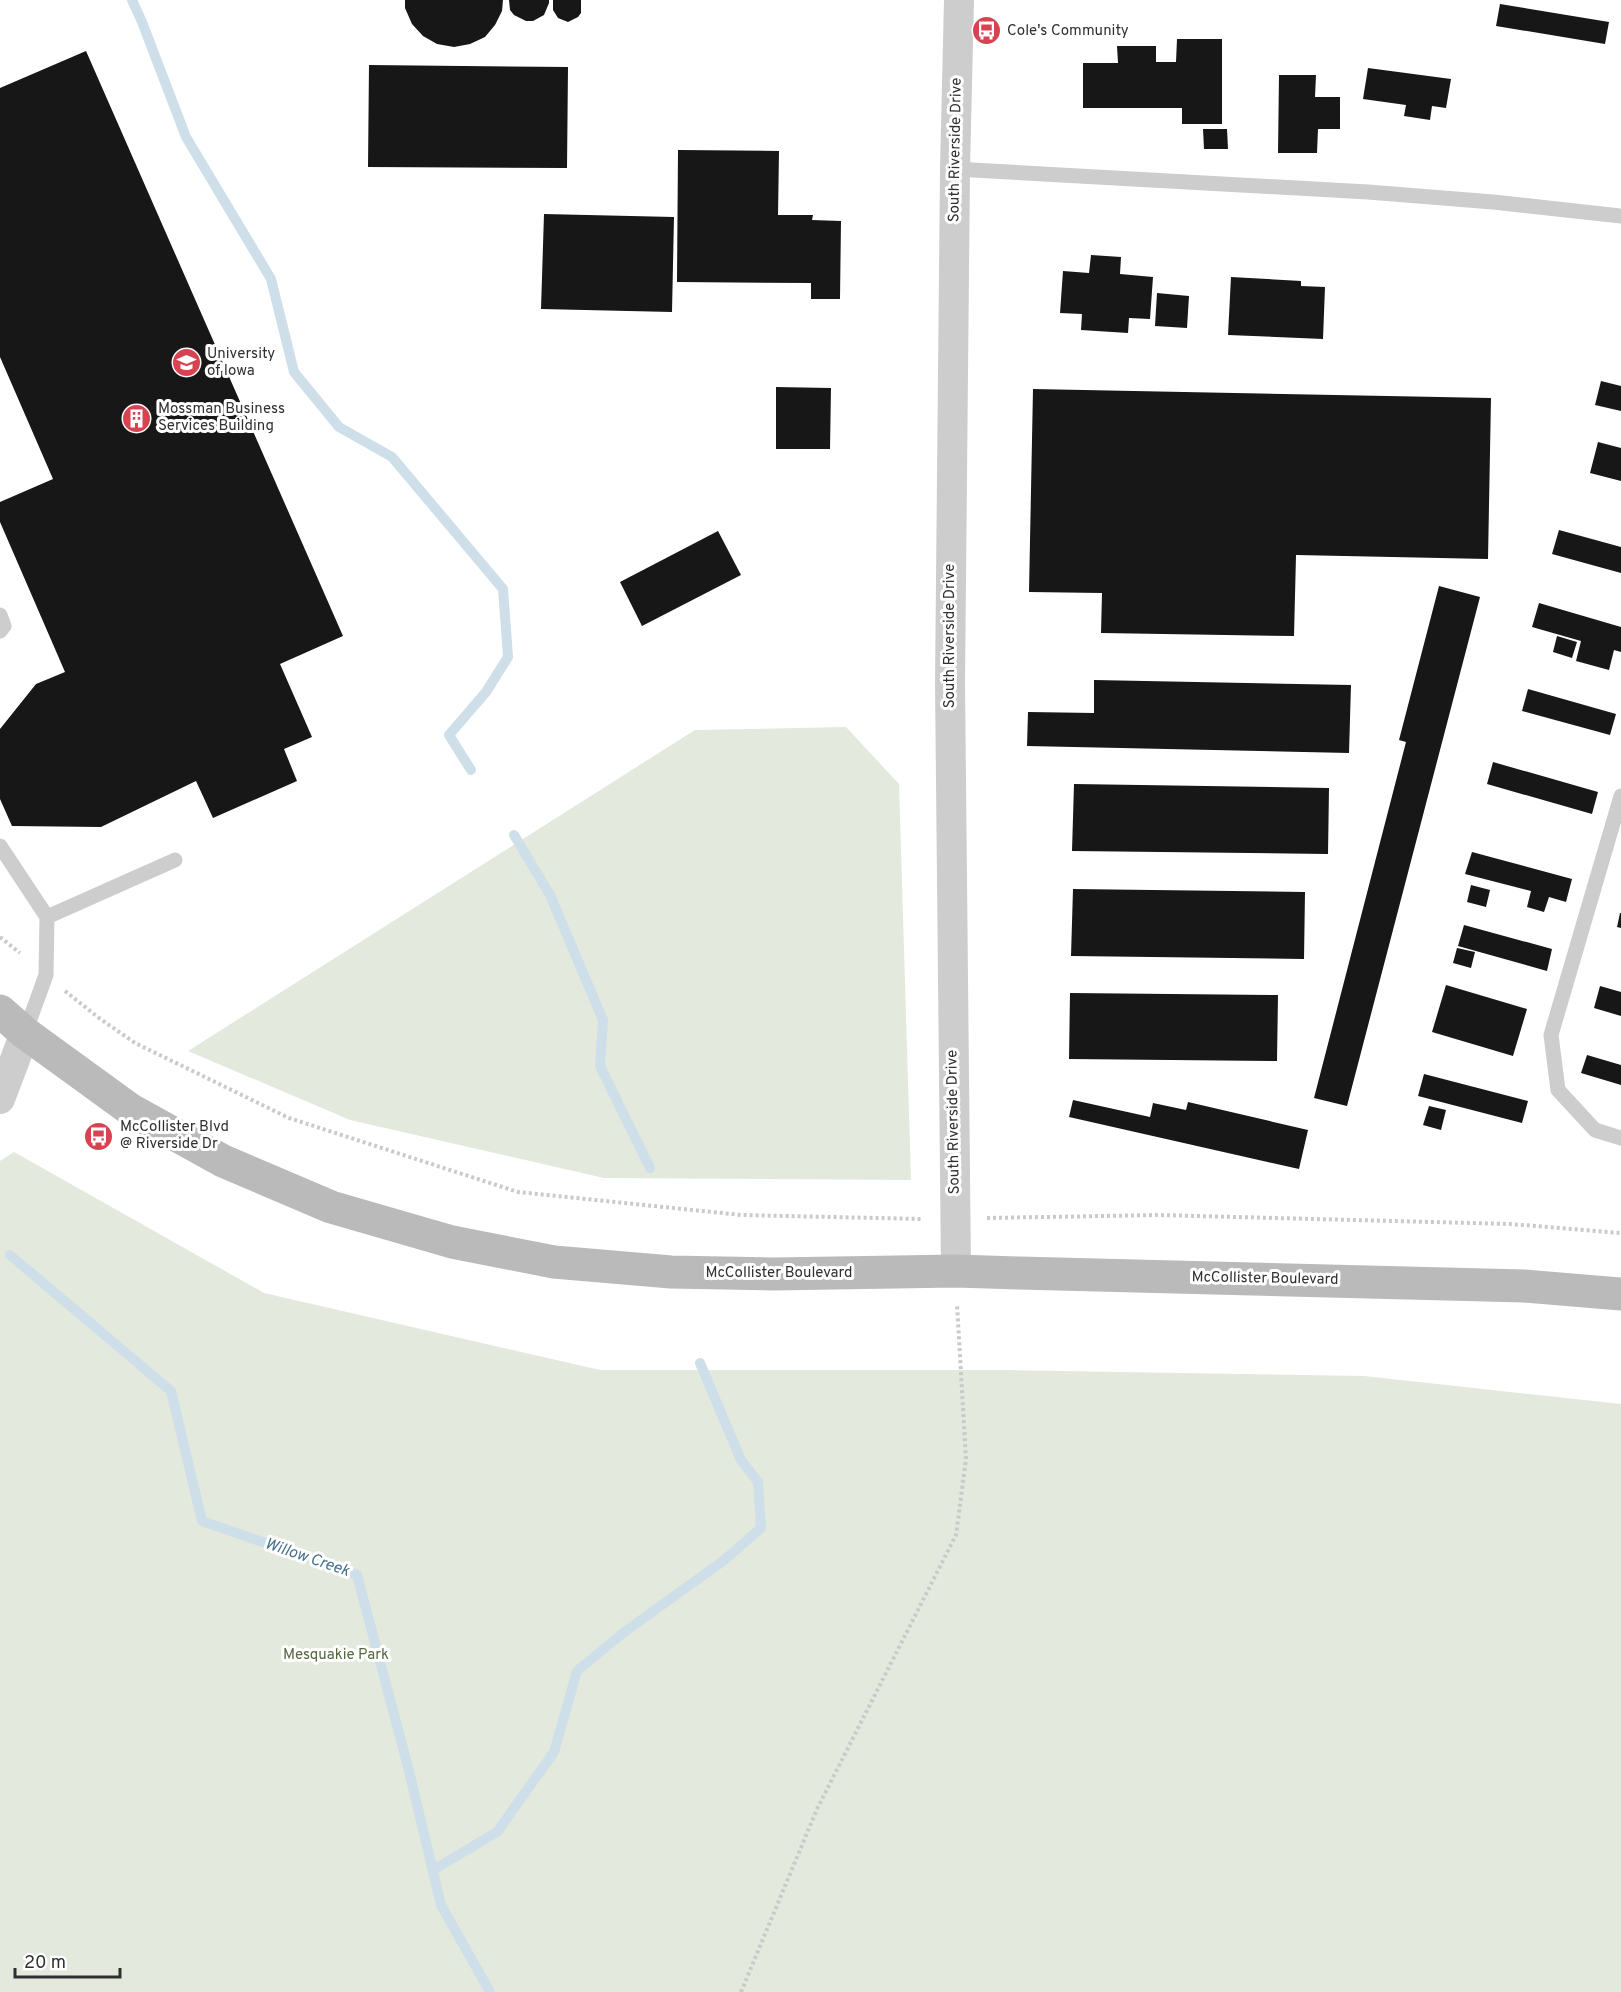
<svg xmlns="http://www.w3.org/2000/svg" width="1621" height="1992" font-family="Overpass,sans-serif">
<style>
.green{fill:#e3e9dd}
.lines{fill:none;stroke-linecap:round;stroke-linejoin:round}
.stream{stroke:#cedfea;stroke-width:10}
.building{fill:#171717}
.path{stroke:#cacaca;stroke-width:4;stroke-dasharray:3 3;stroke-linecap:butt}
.lane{stroke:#cdcdcd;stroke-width:15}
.street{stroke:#cdcdcd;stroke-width:30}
.secondary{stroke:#bababa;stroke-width:33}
.labels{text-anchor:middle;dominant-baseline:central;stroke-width:6;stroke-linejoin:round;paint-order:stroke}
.poi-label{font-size:15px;fill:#303030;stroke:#fff;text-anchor:start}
.street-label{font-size:15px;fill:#303030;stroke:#fff}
.park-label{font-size:15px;fill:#546841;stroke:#fff}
.water-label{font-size:16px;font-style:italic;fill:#45718c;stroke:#fff}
</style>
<rect width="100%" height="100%" fill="#fff"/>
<path class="green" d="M 846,727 L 899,784 L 911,1180 L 604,1178 L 350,1120 L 188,1051 L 695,730 Z
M 14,1152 L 264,1293 L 600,1370 L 1008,1370 L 1364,1376 L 1621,1404 L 1621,1992 L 0,1992 L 0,1161 Z"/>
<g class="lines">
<path class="stream" d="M 132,0 L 142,22 L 186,137 L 271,279 L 294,372 L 339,427 L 392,457 L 503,589 L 508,657 L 486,692 L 449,735 L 471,770
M 514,835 L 550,895 L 603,1020 L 600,1066 L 650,1168
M 10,1255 L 171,1391 L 202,1521 L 357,1575 L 408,1767 L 441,1905 L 490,1992
M 433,1870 L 497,1832 L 554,1752 L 577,1671 L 623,1633 L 723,1561 L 761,1528 L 758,1482 L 741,1460 L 700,1363"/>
</g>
<path class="building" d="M 405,0 L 503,0 L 502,11 L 495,25 L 485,37 L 470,44 L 454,47 L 437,44 L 423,36 L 412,24 L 405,8 Z
M 509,0 L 549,0 L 549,3 L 544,15 L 533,21 L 526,21 L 514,15 L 510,10 Z
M 553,0 L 581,0 L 581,13 L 578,17 L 568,22 L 558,18 L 553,10 Z
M 1500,4 L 1609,22 L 1605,44 L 1496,26 Z
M 1177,39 L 1222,39 L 1222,124 L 1182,124 L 1182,108 L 1083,108 L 1083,63 L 1118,63 L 1117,46 L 1156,46 L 1156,62 L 1176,62 Z
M 86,51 L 343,636 L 280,664 L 312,737 L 284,749 L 297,781 L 213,818 L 196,781 L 101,827 L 12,826 L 0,799 L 0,729 L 36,684 L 65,672 L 0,522 L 0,502 L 53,479 L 0,357 L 0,88 Z
M 369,65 L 568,67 L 567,168 L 368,167 Z
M 1368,68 L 1451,79 L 1446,108 L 1432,106 L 1430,120 L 1404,116 L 1406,105 L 1363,99 Z
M 1279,75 L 1316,75 L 1315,97 L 1340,97 L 1340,129 L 1318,129 L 1317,153 L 1278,153 Z
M 1203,129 L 1227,129 L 1228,149 L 1204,149 Z
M 678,150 L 779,151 L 778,215 L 813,215 L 812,220 L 841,221 L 840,299 L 811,299 L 811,283 L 677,282 Z
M 544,214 L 674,217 L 672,312 L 541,309 Z
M 1091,255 L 1121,257 L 1120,274 L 1153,277 L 1150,319 L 1129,318 L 1128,333 L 1081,330 L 1082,314 L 1060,313 L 1063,271 L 1089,273 Z
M 1231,277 L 1301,281 L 1301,286 L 1325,287 L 1323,339 L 1228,335 Z
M 1157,293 L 1189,296 L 1187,328 L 1155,326 Z
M 1601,381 L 1621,386 L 1621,411 L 1595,405 Z
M 776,387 L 831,388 L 830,449 L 776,449 Z
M 1033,389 L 1491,398 L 1488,559 L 1296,555 L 1294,636 L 1101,633 L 1102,593 L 1029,592 Z
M 1598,442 L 1621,448 L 1621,481 L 1590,473 Z
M 1559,530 L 1621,547 L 1621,573 L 1552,554 Z
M 718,531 L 741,575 L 642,626 L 620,582 Z
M 1439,586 L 1480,597 L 1347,1106 L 1314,1098 L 1406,742 L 1399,740 Z
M 1539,603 L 1621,627 L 1621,652 L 1614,650 L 1609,670 L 1576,661 L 1581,641 L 1532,627 Z
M 1557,636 L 1577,642 L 1572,658 L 1553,652 Z
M 1094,680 L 1351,685 L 1349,753 L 1027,746 L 1028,712 L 1094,713 Z
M 1528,689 L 1616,714 L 1610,735 L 1522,711 Z
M 1493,762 L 1598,792 L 1592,814 L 1487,784 Z
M 1074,784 L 1329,788 L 1328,854 L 1072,851 Z
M 1472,852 L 1572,879 L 1566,902 L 1549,897 L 1544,912 L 1527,907 L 1531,891 L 1465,874 Z
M 1471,885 L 1490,890 L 1486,907 L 1467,902 Z
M 1073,889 L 1305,892 L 1304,959 L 1071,956 Z
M 1620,913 L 1621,913 L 1621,928 L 1617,927 Z
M 1464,925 L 1552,949 L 1547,971 L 1458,946 Z
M 1457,948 L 1475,952 L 1471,968 L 1453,963 Z
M 1446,985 L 1527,1009 L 1513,1056 L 1432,1032 Z
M 1600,986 L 1621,992 L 1621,1016 L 1594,1008 Z
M 1070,993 L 1278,995 L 1277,1061 L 1069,1059 Z
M 1587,1055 L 1621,1065 L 1621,1085 L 1581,1073 Z
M 1424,1074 L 1528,1101 L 1522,1123 L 1418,1096 Z
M 1073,1100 L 1150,1117 L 1153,1103 L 1186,1110 L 1188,1102 L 1308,1130 L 1299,1169 L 1069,1117 Z
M 1429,1106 L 1446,1110 L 1441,1130 L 1423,1125 Z"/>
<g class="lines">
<path class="path" d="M 0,937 L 20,953
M 65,991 L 99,1018 L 135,1043 L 289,1118 L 518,1192 L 741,1215 L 922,1219
M 987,1218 L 1159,1215 L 1510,1224 L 1621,1233
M 741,1992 L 817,1809 L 956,1535 L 966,1459 L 957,1304"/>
<path class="lane" d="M 955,169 L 1368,192 L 1493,202 L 1621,216
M 0,615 L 4,626 L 0,631
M 1621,796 L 1551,1035 L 1558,1090 L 1595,1130 L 1621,1138
M 0,846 L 47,917 L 46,975 L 25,1033
M 47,917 L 175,860"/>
<path class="street" d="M 0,1099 L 25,1033
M 956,1271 L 950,683 L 955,169 L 959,0"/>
<path class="secondary" d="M 0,1011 L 25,1033 L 131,1110 L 223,1161 L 331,1207 L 452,1242 L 554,1262 L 671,1272 L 774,1274 L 956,1271 L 1019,1273 L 1524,1286 L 1621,1294"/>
</g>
<defs>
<symbol id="bus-disc" viewBox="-11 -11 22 22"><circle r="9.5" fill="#d64451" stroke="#fff"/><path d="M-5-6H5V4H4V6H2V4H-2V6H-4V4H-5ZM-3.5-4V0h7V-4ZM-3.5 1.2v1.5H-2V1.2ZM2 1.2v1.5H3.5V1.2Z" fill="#fff"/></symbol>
<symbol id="university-disc" viewBox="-11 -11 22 22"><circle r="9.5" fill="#d64451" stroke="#fff"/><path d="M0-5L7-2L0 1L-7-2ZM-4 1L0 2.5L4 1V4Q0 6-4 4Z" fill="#fff"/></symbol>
<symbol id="building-disc" viewBox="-11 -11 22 22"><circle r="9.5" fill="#d64451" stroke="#fff"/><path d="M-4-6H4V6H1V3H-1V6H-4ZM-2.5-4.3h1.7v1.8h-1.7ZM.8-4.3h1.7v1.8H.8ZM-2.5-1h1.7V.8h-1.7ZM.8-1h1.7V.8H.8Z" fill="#fff"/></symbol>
</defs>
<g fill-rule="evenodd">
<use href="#bus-disc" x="970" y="14" width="33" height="33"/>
<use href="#university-disc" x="170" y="346" width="33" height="33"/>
<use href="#building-disc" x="120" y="402" width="33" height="33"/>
<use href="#bus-disc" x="82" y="1120" width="33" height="33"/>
</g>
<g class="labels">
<g class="poi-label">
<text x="1007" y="31">Cole's Community</text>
<text x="207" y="354">University<tspan x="207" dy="17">of Iowa</tspan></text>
<text x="158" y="409">Mossman Business<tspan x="158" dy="17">Services Building</tspan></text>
<text x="120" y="1127">McCollister Blvd<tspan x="120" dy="17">@ Riverside Dr</tspan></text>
</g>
<g class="street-label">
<text transform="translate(956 150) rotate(-89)">South Riverside Drive</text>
<text transform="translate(950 636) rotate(-90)">South Riverside Drive</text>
<text transform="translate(954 1122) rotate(-91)">South Riverside Drive</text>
<text x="779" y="1273">McCollister Boulevard</text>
<text transform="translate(1265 1279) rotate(1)">McCollister Boulevard</text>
</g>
<g class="park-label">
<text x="336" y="1655">Mesquakie Park</text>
</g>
<g class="water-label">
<text transform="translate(307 1558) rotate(19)">Willow Creek</text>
</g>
</g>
<path d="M15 1968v9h105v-9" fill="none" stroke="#303030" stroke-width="3"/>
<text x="24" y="1968" font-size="18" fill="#303030" stroke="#ffffff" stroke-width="4.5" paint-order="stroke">20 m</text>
</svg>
